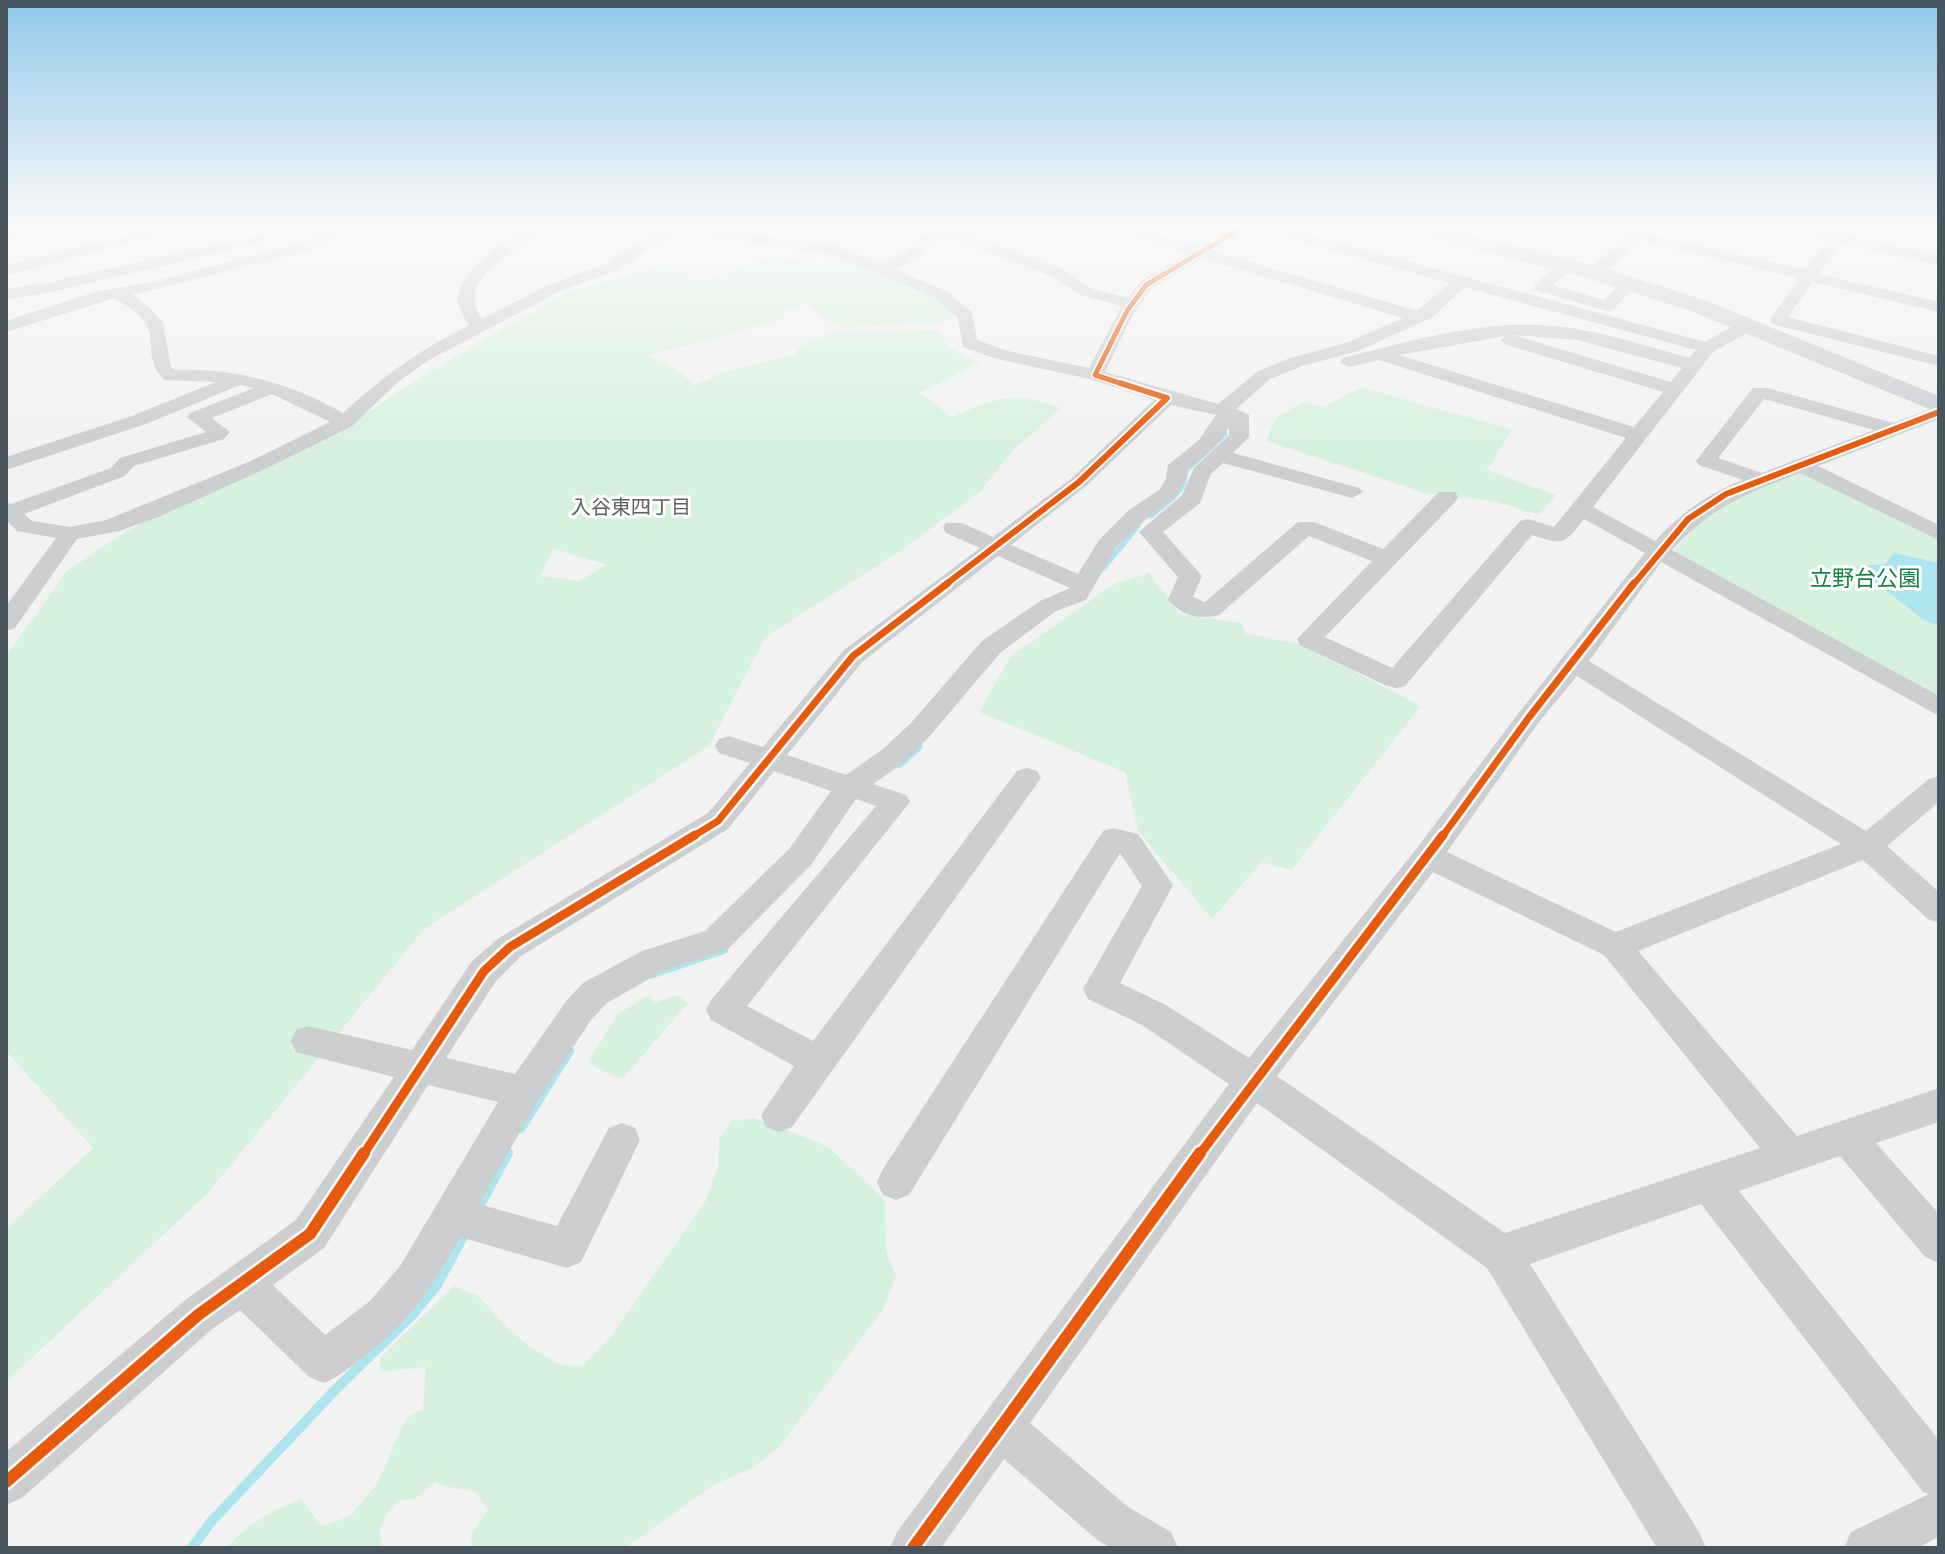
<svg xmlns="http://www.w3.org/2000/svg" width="1945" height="1554" font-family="'Asap Condensed','Noto Sans JP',sans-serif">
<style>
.green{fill:#d7f1df;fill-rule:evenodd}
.water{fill:#ace5ee}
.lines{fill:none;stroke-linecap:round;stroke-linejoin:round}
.stream-far3{stroke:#ace5ee;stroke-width:5}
.stream-far2{stroke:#ace5ee;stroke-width:7}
.stream-far1{stroke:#ace5ee;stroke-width:8}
.stream{stroke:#ace5ee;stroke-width:10}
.street{fill:#ccced0;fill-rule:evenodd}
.secondary{fill:#cccfd2;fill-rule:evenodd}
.rail-casing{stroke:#c7c8ca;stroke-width:6}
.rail{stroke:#fff;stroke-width:4;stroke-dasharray:11;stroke-linecap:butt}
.cycleway-far4-casing{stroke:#fff;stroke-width:8}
.cycleway-far3-casing{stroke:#fff;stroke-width:10}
.cycleway-far2-casing{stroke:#fff;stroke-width:12}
.cycleway-far1-casing{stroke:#fff;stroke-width:14}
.cycleway-casing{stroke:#fff;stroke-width:17}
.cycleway-far4{stroke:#e8590c;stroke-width:5}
.cycleway-far3{stroke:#e8590c;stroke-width:6}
.cycleway-far2{stroke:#e8590c;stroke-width:7}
.cycleway-far1{stroke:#e8590c;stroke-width:9}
.cycleway{stroke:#e8590c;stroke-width:12}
.labels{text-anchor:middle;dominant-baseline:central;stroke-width:6;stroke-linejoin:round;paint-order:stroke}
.far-neighbourhood-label{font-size:20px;fill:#5d6266;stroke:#fff}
.park-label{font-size:22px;fill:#188245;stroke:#fff}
</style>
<rect width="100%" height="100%" fill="#f2f2f2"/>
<path class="green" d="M 772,257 L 823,264 L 848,257 L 929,293 L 955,315 L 941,324 L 842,327 L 830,323 L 810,305 L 785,307 L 783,319 L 648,356 L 672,366 L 693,383 L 691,386 L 724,372 L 795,354 L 803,344 L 834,332 L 937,330 L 948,347 L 980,363 L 919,393 L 952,417 C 999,398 1011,390 1061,408 L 1013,450 L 981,491 L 899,552 L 765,637 L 709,746 L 424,929 L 207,1194 L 6,1382 L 6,1229 L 93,1148 L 6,1051 L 6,656 L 67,571 L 128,530 L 341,429 L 441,365 L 571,291 L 670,263 L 699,282 ZM 553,549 L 605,564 L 605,565 L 580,581 L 540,576 Z
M 1361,387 L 1512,430 L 1487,470 L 1556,495 L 1539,515 L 1493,501 L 1428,494 L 1267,441 L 1274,420 L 1303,402 L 1323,407 Z
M 1799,471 L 1939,536 L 1939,700 L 1674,551 L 1713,507 Z
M 1149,573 L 1180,614 L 1241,623 L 1246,634 L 1300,644 L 1421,706 L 1291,870 L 1262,862 L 1212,919 L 1138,831 L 1125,772 L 979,712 L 1011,656 L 1114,584 Z
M 650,994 L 654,1003 L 678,995 L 688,1003 L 623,1078 L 610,1075 L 588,1062 L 618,1014 Z
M 754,1118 L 827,1146 L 885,1200 L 886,1251 L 896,1277 L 882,1311 L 778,1448 L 751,1469 L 715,1484 L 625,1548 L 472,1548 L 471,1534 L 488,1509 L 475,1492 L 444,1486 L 435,1482 L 415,1499 L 399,1501 L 387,1513 L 380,1530 L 382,1548 L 226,1548 C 247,1525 272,1510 301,1499 L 322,1526 L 350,1516 L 377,1484 L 406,1418 L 423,1408 L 426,1367 L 380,1372 L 380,1358 L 454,1286 L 479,1296 L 507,1328 L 532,1348 L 561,1365 L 582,1366 L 609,1339 L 705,1202 L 718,1167 L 719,1138 L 732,1121 Z"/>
<path class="water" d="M 1894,553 L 1939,563 L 1939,626 L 1924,620 L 1856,567 L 1885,564 Z"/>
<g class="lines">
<path class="stream-far3" d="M 1151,516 L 1174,497 L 1183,486 L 1186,471 L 1225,434
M 1103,569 L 1138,526"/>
<path class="stream-far2" d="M 899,765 L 919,747"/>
<path class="stream-far1" d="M 653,974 L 724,950
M 521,1129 L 570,1051"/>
<path class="stream" d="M 478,1209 L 508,1153
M 192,1548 L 210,1523 L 335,1390 L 413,1314 L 437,1285 L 466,1231"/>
<path class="street" d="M 33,225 L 61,225 L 6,240 L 6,232 Z
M 171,225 L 198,225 L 6,275 L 6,265 Z
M 333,225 L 350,225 L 332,240 L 310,250 L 133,295 L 152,310 L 163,322 L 171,367 L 175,370 C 236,368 290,383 343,413 C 388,372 416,353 469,325 C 463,316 457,307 458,296 C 460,271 508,235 530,226 C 535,224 543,225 549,225 C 526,249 451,274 482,319 L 548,285 L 608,263 L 666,225 L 688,225 L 837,246 L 880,263 L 908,251 L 912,240 L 936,231 L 931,225 L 948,225 L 1065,271 L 1093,289 L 1128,298 L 1140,282 L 1188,253 L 1103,225 L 1127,225 L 1199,247 L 1235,225 L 1274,225 L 1705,342 L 1742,321 L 1754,321 L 1757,325 L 1754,329 L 1713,352 L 1593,507 L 1655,541 C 1681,513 1707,494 1743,480 L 1699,465 L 1696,461 L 1753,388 L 1767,388 L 1893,423 L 1939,406 L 1939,419 L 1818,466 L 1939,525 L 1939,540 L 1800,473 C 1747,493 1711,507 1672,550 L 1939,696 L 1939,716 L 1661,562 L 1589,661 L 1866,831 L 1929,779 L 1939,776 L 1939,802 L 1887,846 L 1939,892 L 1939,923 L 1928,919 L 1863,860 L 1638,951 L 1797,1136 L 1939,1088 L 1939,1122 L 1876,1143 L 1939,1214 L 1939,1263 L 1925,1257 L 1840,1156 L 1739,1191 L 1939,1440 L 1939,1537 L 1917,1548 L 1844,1548 L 1851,1532 L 1929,1494 L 1923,1492 L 1701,1204 L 1530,1264 L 1699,1532 L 1706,1548 L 1657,1548 L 1487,1268 L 1257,1103 L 1030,1423 L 1128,1507 L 1171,1532 L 1178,1548 L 1111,1548 L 1096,1539 L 1004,1459 L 941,1548 L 890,1548 L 897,1532 L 1229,1084 L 1142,1025 L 1088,999 L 1083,989 L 1142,886 L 1120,853 L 909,1195 L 896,1200 L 883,1195 L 877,1182 L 883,1169 L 1103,831 L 1113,828 L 1138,834 L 1173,885 L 1120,983 L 1166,1005 L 1249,1058 L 1417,848 L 1521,710 L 1645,553 L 1584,519 C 1564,545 1564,545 1532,535 L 1405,686 L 1396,688 L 1387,686 L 1300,645 L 1297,639 L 1372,561 L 1309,536 L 1219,615 C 1199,620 1181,616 1168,599 L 1178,577 L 1139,532 L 1182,495 L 1194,468 L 1229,435 L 1229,428 L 1213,449 L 1186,471 L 1186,479 L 1175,497 L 1144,521 L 1116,548 L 1086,600 L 1056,611 L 1000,653 L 929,737 L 903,763 L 873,784 L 906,795 L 910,802 L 747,1006 L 813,1041 L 1017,771 L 1027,768 L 1037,771 L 1041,778 L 792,1127 L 779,1132 L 766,1127 L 761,1115 L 794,1066 L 711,1020 L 706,1010 L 711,1000 L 876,806 L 856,799 L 811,865 L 727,950 L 663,971 L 607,1003 L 591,1020 L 536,1104 L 479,1204 L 557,1226 L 609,1128 L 622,1123 L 635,1128 L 640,1140 L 581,1262 L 567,1268 L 460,1237 C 431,1289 413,1318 366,1355 C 352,1366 340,1376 324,1383 L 309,1377 L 240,1310 L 212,1329 L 22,1498 L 6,1505 L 6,1452 L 184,1301 L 296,1220 L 394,1077 L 296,1052 L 291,1041 L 296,1030 L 308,1026 L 412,1050 L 472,961 L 499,938 L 708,813 L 750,763 L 719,753 L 715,746 L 719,739 L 729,736 L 763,747 L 844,650 L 980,548 L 946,533 L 943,528 L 946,523 L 962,523 L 993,537 L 1072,478 L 1154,400 L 1090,379 L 997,359 L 963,347 L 958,318 L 934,297 L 834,255 L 676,232 L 620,269 L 560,291 L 429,360 L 399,381 L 352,426 L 265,469 L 156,518 L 119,531 L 77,539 L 15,628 L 6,631 L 6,606 L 56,538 L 17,531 L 6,520 L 6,503 L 11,504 L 111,468 L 120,458 L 206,432 L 187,417 L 190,413 L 254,388 L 240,385 L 146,424 L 6,470 L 6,457 L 132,416 L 216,382 L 164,380 C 142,356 158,340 144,321 C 137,311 124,304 114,298 L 6,332 L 6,321 L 98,291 L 153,282 L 300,244 ZM 1251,228 L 1450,283 L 1417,311 L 1213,251 ZM 947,237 L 1053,277 L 1081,295 L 1122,306 L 1089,368 L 1008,351 L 977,340 L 972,312 L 946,291 L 894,269 L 920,257 L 924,246 ZM 1203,258 L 1403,318 L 1346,343 L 1290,358 L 1258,371 L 1218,404 L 1105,372 L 1135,311 L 1152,288 ZM 1464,287 L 1696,350 L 1689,358 C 1639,344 1587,326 1535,325 C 1470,323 1405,343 1343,358 L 1340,362 L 1349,367 L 1379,360 L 1626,438 L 1554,527 L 1528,519 L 1520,521 L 1392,668 L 1325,637 L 1455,502 L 1458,497 L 1455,492 L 1439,492 L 1383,549 L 1314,522 L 1298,522 L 1205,602 L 1193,597 L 1202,576 L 1163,532 L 1200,503 L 1211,474 L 1223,463 L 1352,498 L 1363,492 L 1359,488 L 1233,453 L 1249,437 L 1249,415 L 1236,409 L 1270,379 L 1302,366 L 1358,351 L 1433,317 ZM 1513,335 L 1577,340 L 1682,368 L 1671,382 ZM 1505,336 L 1501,340 L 1504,344 L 1663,392 L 1634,427 L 1399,355 ZM 272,394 L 330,422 L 251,461 L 106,520 L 70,527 L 32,521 L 24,514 L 125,476 L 134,466 L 224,439 L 230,432 L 212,418 ZM 1764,399 L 1874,430 L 1762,473 L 1718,458 ZM 1171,405 L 1216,415 L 1199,440 L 1168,465 L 1166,479 L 1160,489 L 1128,511 L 1099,540 L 1078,574 L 1011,545 L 1086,486 ZM 998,556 L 1070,588 L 1040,601 L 982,641 L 911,723 L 883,749 L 846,775 L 787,755 L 862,662 ZM 1577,676 L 1841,844 L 1616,932 L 1447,852 L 1539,722 ZM 774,771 L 831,791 L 789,849 L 705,931 L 642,951 L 583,983 L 567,1000 L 515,1074 L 446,1058 L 496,981 L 521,956 L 728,829 ZM 1433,872 L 1604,955 L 1760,1148 L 1505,1233 L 1277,1076 ZM 428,1085 L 498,1102 L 400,1266 L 370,1301 L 325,1335 L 273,1285 L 324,1248 Z
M 1587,225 L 1614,225 L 1632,230 L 1636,225 L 1652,225 L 1645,233 L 1805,270 L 1827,240 L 1774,225 L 1803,225 L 1833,232 L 1840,225 L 1856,225 L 1847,235 L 1939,255 L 1939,265 L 1840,243 L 1818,274 L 1939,302 L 1939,312 L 1813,282 L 1788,317 L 1939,356 L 1939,366 L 1772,324 L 1770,320 L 1799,278 L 1638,240 L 1601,276 L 1589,276 L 1589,270 L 1624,237 Z
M 263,234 L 270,238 L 268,241 L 46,293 L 6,299 L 6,289 L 46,283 Z
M 1565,261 L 1573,266 L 1553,285 L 1604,300 L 1623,281 L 1635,281 L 1637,284 L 1613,310 L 1607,311 L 1535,290 L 1535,284 Z"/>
<path class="secondary" d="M 1396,225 L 1431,225 L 1603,268 L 1707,301 L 1939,396 L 1939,413 L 1691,311 L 1587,278 L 1399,229 Z"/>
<defs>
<path id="rail" d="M 6,232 L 34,225"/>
</defs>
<use href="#rail" class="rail-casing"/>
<use href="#rail" class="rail"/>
<defs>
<path id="cycleway-far4" d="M 1126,385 L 1095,375 L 1127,311 L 1146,285 L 1246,225"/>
<path id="cycleway-far3" d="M 945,585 L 1079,482 L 1167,398 L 1120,383
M 1633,585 L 1688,519 L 1726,494 L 1939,412"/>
<path id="cycleway-far2" d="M 692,837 L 718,821 L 853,656 L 948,583
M 1442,837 L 1530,716 L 1634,583"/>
<path id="cycleway-far1" d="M 363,1155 L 484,971 L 510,947 L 695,835
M 1199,1155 L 1443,835"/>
<path id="cycleway" d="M 6,1482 L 198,1315 L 310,1234 L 364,1153
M 913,1548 L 1200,1153"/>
</defs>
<use href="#cycleway-far4" class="cycleway-far4-casing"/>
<use href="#cycleway-far3" class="cycleway-far3-casing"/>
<use href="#cycleway-far2" class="cycleway-far2-casing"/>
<use href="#cycleway-far1" class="cycleway-far1-casing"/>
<use href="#cycleway" class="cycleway-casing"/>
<use href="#cycleway-far4" class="cycleway-far4"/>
<use href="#cycleway-far3" class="cycleway-far3"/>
<use href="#cycleway-far2" class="cycleway-far2"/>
<use href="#cycleway-far1" class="cycleway-far1"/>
<use href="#cycleway" class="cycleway"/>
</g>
<linearGradient id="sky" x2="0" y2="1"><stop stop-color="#90c8ea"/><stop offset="0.51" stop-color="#f9f9f9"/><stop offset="1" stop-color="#f9f9f9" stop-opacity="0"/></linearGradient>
<rect width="1945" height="443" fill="url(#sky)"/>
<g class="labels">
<g class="far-neighbourhood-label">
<text x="631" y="506">入谷東四丁目</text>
</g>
<g class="park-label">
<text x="1865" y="578">立野台公園</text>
</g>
</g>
<rect width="1945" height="1554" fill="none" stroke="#49565f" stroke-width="16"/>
</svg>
